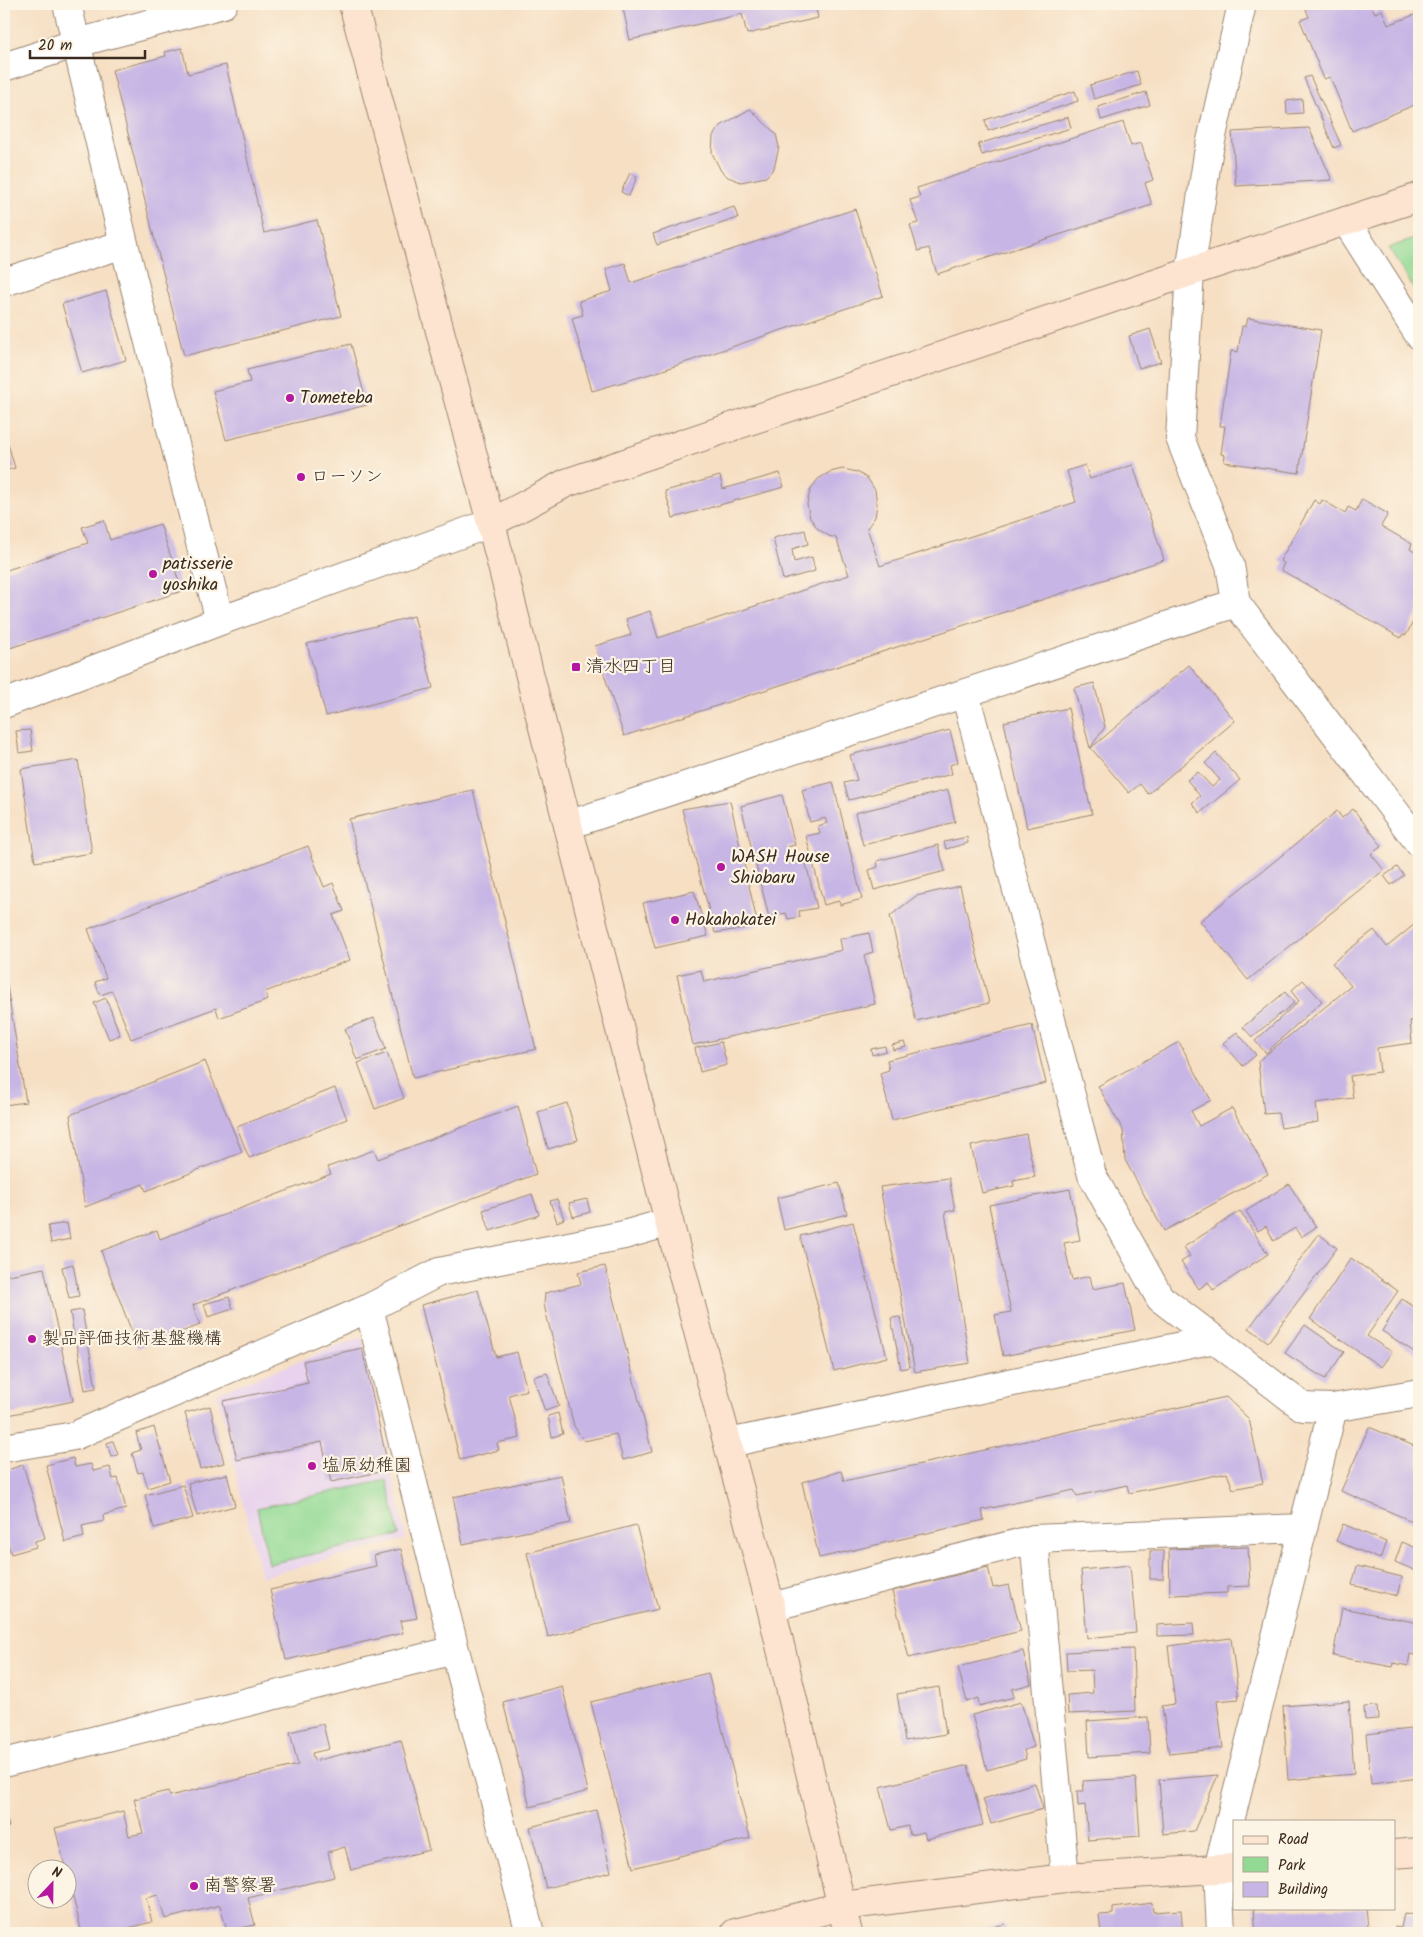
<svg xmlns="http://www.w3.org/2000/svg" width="1423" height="1937" font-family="Kalam,'Klee One',sans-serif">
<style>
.built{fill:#e8d2ee}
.green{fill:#92da94;stroke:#668259}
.building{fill:#c7b5e5}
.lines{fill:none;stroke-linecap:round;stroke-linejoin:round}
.street-casing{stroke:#988470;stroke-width:30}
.secondary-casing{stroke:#988470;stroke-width:30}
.street{stroke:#fff;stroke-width:28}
.secondary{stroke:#fde4d1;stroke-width:28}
.poi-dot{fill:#b5179e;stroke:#fcf5e5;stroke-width:2}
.labels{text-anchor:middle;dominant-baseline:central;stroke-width:4.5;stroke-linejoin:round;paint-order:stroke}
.poi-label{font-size:18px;fill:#3b2a1e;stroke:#fcf5e5;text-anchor:start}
</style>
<rect width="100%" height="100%" fill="#fcf5e5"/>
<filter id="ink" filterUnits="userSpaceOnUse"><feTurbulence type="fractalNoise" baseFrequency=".02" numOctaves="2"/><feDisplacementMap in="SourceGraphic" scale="10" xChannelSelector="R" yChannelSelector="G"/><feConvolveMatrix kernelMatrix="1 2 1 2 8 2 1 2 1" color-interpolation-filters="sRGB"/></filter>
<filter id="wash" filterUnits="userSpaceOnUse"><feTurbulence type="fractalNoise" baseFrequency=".0096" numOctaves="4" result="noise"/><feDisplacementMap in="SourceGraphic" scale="20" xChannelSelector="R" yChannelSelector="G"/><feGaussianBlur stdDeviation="1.12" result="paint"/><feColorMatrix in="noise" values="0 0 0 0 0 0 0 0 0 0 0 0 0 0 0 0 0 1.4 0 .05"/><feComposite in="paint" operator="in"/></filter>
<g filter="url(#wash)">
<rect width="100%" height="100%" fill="#f6dfc3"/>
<path class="built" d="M 362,1337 L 406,1539 L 261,1577 L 217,1393 Z"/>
<path class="green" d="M 1419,237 L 1419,296 L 1388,248 Z
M 387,1480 L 399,1535 L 269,1564 L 257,1508 Z"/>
<g id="blocks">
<path class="building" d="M 92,4 L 109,4 L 109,5 L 93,8 Z
M 622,4 L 834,4 L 816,9 L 818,18 L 747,34 L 742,14 L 630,40 Z
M 1304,4 L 1370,4 L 1375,13 L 1382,10 L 1388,25 L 1419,13 L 1419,103 L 1352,131 L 1330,77 L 1324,79 L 1300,20 L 1309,17 Z
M 182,48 L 188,74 L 226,65 L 264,233 L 317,220 L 341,316 L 184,356 L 112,70 L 166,56 L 165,52 Z
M 1137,71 L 1141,85 L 1094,99 L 1090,85 Z
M 1310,76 L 1341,145 L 1334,148 L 1304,78 Z
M 1075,91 L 1078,101 L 988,131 L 985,120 Z
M 1146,92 L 1150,105 L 1101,120 L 1098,107 Z
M 1302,99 L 1303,113 L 1287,114 L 1286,101 Z
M 750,109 L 776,134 L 779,147 L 774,168 L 766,177 L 741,182 L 728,177 L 721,171 L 712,153 L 713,136 L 719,127 Z
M 1068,117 L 1071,128 L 982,155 L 978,144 Z
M 1123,122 L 1131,146 L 1141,143 L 1153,180 L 1145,183 L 1152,205 L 937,274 L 929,248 L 918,251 L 910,225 L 918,223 L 910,200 L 920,197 L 917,188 Z
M 1309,128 L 1332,180 L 1236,186 L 1232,132 Z
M 630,173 L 637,177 L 629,196 L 621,192 Z
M 734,207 L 738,218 L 657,245 L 653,234 Z
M 855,209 L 883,296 L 657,372 L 592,391 L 572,318 L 583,315 L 579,301 L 612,291 L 606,269 L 625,263 L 631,283 Z
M 106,291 L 126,360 L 82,373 L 62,304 Z
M 1248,318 L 1321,330 L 1299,473 L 1224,462 L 1225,455 L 1221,454 L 1225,426 L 1220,426 L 1231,351 L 1238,352 L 1242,326 L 1246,326 Z
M 1150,329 L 1161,362 L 1139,368 L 1129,336 Z
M 351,344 L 367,405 L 226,440 L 213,391 L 250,382 L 247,370 Z
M 4,430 L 15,468 L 4,471 Z
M 1085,465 L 1090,479 L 1133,465 L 1164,560 L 624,736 L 595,646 L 631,635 L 626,619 L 650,611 L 658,638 L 849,575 L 836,538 L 829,536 L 818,529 L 810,518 L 807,504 L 810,491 L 818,479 L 830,472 L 843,469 L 857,472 L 868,479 L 875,490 L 877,504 L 875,517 L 867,528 L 880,566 L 1076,502 L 1067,471 Z
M 780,473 L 784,487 L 673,518 L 665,491 L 720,476 L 723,489 Z
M 1362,499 L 1388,514 L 1381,526 L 1412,544 L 1410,549 L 1419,555 L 1419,611 L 1406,635 L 1403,634 L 1401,638 L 1281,570 L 1284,563 L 1280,561 L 1314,500 L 1320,504 L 1322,500 L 1345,513 L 1348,507 L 1356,511 Z
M 104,520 L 110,540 L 160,524 L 182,591 L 4,650 L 4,571 L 88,543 L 82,527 Z
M 805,530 L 808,544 L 792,549 L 794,562 L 812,557 L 815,571 L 783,580 L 773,538 Z
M 414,616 L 433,688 L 326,716 L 307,644 Z
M 1189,665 L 1235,721 L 1148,794 L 1140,784 L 1129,793 L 1091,748 Z
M 1094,683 L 1105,727 L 1090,748 L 1074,688 Z
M 1068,708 L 1092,814 L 1027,828 L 1004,722 Z
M 30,730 L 33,751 L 19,753 L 16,731 Z
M 950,730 L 958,762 L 950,765 L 952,774 L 849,800 L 844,783 L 857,780 L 850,755 Z
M 1216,753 L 1240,780 L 1200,813 L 1192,803 L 1200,796 L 1187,780 L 1198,772 L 1212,787 L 1220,780 L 1205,763 Z
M 78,760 L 92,853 L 35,862 L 21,769 Z
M 833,782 L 862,899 L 840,905 L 839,901 L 824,905 L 806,836 L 820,833 L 818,826 L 827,823 L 825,818 L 810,822 L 802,790 Z
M 473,790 L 536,1049 L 413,1078 L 349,819 Z
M 948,790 L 955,822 L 863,845 L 855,813 Z
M 782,795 L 795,845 L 787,847 L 791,860 L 804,856 L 817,908 L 799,911 L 800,917 L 788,919 L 786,913 L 769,917 L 741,806 Z
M 730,801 L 758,926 L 715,933 L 682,809 Z
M 1353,809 L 1382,846 L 1371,854 L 1384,870 L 1248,980 L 1200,921 L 1337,811 L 1342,818 Z
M 967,837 L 968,843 L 946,849 L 944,842 Z
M 938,845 L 945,871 L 874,890 L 869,870 L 878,867 L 877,861 Z
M 308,846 L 324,887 L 333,883 L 344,911 L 333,915 L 350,960 L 265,992 L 268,1000 L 219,1018 L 216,1008 L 131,1039 L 112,991 L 100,995 L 95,982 L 106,978 L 88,929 Z
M 1397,867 L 1404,875 L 1391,885 L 1384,876 Z
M 960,886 L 989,1003 L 916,1021 L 890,916 L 916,896 Z
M 694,891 L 708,936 L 655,948 L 643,903 Z
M 1416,923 L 1419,927 L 1418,939 L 1419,1020 L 1410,1021 L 1412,1043 L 1377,1048 L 1380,1072 L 1350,1076 L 1353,1098 L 1316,1103 L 1318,1122 L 1281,1128 L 1278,1113 L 1264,1114 L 1258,1061 L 1351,986 L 1332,963 L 1374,930 L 1387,947 Z
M 869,933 L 873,952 L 864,955 L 875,1004 L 693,1045 L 677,975 L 701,970 L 704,982 L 842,950 L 840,939 Z
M 4,968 L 26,1102 L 4,1105 Z
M 1303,980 L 1322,1001 L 1266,1053 L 1255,1041 L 1299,1001 L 1291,991 Z
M 1285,992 L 1294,1003 L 1252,1037 L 1243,1027 Z
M 106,998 L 120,1035 L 109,1039 L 94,1003 Z
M 374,1018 L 386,1049 L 357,1060 L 345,1029 Z
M 1032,1025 L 1046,1083 L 892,1120 L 880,1073 L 889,1070 L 887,1060 Z
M 1237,1032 L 1256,1055 L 1243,1066 L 1223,1043 Z
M 721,1042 L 727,1065 L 700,1072 L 695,1048 Z
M 904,1042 L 906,1047 L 893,1050 L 892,1045 Z
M 1179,1042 L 1211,1100 L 1191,1111 L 1199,1126 L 1232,1108 L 1268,1174 L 1164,1231 L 1125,1160 L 1123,1130 L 1098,1086 Z
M 885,1046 L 886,1051 L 872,1055 L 871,1049 Z
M 387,1053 L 404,1098 L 375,1109 L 358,1063 Z
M 205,1061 L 242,1152 L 146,1191 L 143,1184 L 85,1207 L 70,1115 Z
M 335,1088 L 347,1119 L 249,1158 L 237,1127 Z
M 567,1103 L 578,1140 L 548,1149 L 538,1112 Z
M 518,1106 L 536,1174 L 193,1305 L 200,1325 L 138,1348 L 101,1251 L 157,1230 L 160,1239 L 331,1174 L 328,1167 L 374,1150 L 378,1159 Z
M 1026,1134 L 1035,1177 L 1013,1181 L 1014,1186 L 982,1193 L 971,1146 Z
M 949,1178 L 955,1210 L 945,1212 L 970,1363 L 915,1372 L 880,1187 Z
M 839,1183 L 847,1214 L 784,1230 L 777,1198 Z
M 1289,1184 L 1316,1227 L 1301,1237 L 1295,1228 L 1274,1241 L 1266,1226 L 1258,1231 L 1246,1211 Z
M 1070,1189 L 1080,1240 L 1064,1243 L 1072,1280 L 1090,1276 L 1093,1289 L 1125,1283 L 1135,1330 L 1003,1356 L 995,1315 L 1011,1312 L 989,1205 Z
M 532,1194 L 539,1215 L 490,1231 L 483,1210 Z
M 557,1199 L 564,1219 L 557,1222 L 550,1201 Z
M 587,1199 L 590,1212 L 573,1217 L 569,1203 Z
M 1240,1211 L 1268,1254 L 1213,1290 L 1208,1282 L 1199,1289 L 1181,1262 L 1190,1256 L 1184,1247 Z
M 853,1222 L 887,1357 L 834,1371 L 800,1236 Z
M 67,1223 L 70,1239 L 51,1243 L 48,1226 Z
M 1319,1234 L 1337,1248 L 1268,1342 L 1249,1328 Z
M 1351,1258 L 1398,1291 L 1367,1336 L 1392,1352 L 1381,1367 L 1310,1319 Z
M 73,1264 L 79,1296 L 69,1298 L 62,1267 Z
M 605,1266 L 652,1452 L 623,1460 L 616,1434 L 584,1441 L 574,1426 L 544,1305 L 545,1293 L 581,1284 L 578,1272 Z
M 44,1268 L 73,1401 L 4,1416 L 4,1276 Z
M 478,1290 L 496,1357 L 517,1352 L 527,1390 L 509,1395 L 520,1438 L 497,1443 L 499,1450 L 460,1460 L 421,1305 Z
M 229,1297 L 233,1309 L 208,1317 L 204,1304 Z
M 1402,1299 L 1419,1310 L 1419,1355 L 1382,1331 Z
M 82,1310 L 86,1333 L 74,1335 L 70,1312 Z
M 900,1317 L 910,1367 L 901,1369 L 891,1318 Z
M 1305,1325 L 1344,1352 L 1325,1379 L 1285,1353 Z
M 88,1343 L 96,1388 L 85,1390 L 77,1344 Z
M 362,1348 L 389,1470 L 331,1482 L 322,1442 L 237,1460 L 223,1401 L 308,1383 L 303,1361 Z
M 547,1373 L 559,1406 L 545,1411 L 533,1377 Z
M 1226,1397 L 1249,1419 L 1263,1483 L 1233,1489 L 1227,1473 L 1129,1493 L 1127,1485 L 1077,1496 L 1074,1490 L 982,1510 L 984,1520 L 819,1558 L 802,1482 L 841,1471 L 844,1481 Z
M 210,1406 L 224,1463 L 200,1469 L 185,1413 Z
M 558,1413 L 563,1434 L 552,1437 L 548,1416 Z
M 154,1427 L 170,1481 L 148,1488 L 143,1472 L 138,1473 L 132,1453 L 141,1450 L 136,1433 Z
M 1369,1427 L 1419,1448 L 1419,1524 L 1341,1491 Z
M 113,1441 L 118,1455 L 111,1457 L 107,1443 Z
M 73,1458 L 75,1467 L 91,1464 L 93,1471 L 110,1467 L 113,1479 L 118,1478 L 126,1509 L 103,1515 L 104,1521 L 82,1526 L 84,1537 L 65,1542 L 46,1465 Z
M 23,1465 L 45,1538 L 35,1541 L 36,1547 L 11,1554 L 4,1530 L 4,1488 L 8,1486 L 4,1471 Z
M 227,1474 L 235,1506 L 197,1516 L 188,1483 Z
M 561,1475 L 571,1523 L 463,1544 L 453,1497 Z
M 183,1485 L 193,1518 L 154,1528 L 145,1495 Z
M 1343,1524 L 1386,1542 L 1380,1559 L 1336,1541 Z
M 636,1525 L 658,1609 L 548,1637 L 527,1553 Z
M 1402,1542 L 1419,1549 L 1419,1572 L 1395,1562 Z
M 1248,1547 L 1250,1586 L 1227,1587 L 1227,1593 L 1170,1595 L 1169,1549 Z
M 401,1549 L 417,1618 L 400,1621 L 403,1633 L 286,1660 L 270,1590 L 376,1566 L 374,1555 Z
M 1150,1551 L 1164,1551 L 1163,1579 L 1150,1579 Z
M 1130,1565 L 1136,1633 L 1087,1638 L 1081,1570 Z
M 1357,1566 L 1402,1577 L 1397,1596 L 1352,1585 Z
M 988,1567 L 993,1588 L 1009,1585 L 1021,1631 L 909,1658 L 892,1591 Z
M 1342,1608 L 1419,1623 L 1419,1656 L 1410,1654 L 1408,1666 L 1394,1663 L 1393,1667 L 1333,1656 Z
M 1193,1623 L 1194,1635 L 1157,1636 L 1157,1625 Z
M 1231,1638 L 1239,1699 L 1217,1701 L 1223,1748 L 1169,1754 L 1162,1706 L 1175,1704 L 1168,1646 Z
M 1133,1649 L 1135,1711 L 1068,1714 L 1067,1695 L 1093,1693 L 1092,1670 L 1067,1671 L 1066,1652 Z
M 1023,1651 L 1031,1684 L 1012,1689 L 1014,1697 L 979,1706 L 978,1698 L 967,1702 L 958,1667 Z
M 708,1673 L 750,1838 L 633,1868 L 591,1702 Z
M 562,1686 L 588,1791 L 530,1807 L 503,1702 Z
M 939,1687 L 946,1734 L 905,1741 L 897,1694 Z
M 1349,1701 L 1354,1774 L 1288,1780 L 1283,1706 Z
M 1021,1702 L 1034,1747 L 1024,1750 L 1026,1759 L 987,1770 L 972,1715 Z
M 1377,1706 L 1378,1719 L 1365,1720 L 1364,1707 Z
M 1148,1717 L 1150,1753 L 1089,1757 L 1087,1721 Z
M 323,1724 L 329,1749 L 312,1753 L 314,1761 L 401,1740 L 429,1850 L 351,1870 L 345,1847 L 328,1852 L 334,1877 L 248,1898 L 255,1925 L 227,1931 L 220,1905 L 165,1919 L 158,1895 L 146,1898 L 152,1922 L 109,1933 L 82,1933 L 68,1877 L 68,1870 L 66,1870 L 55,1828 L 123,1811 L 129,1836 L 143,1833 L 134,1799 L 168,1791 L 170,1796 L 298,1765 L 290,1732 Z
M 1419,1728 L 1419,1778 L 1371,1784 L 1366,1734 Z
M 968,1765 L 983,1825 L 926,1839 L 924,1832 L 910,1835 L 908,1826 L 891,1830 L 880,1787 Z
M 1218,1775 L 1194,1831 L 1163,1834 L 1159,1780 Z
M 1136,1778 L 1140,1836 L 1088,1840 L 1085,1805 L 1078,1806 L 1077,1791 L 1084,1791 L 1083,1781 Z
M 1035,1783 L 1043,1809 L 991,1824 L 983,1799 Z
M 4,1808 L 9,1827 L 4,1828 Z
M 596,1810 L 611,1872 L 546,1888 L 530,1827 Z
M 1152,1903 L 1153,1912 L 1181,1910 L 1183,1933 L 1101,1933 L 1099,1915 L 1113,1914 L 1113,1908 Z
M 1254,1908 L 1366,1908 L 1368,1928 L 1362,1929 L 1362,1933 L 1256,1933 Z
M 1404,1913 L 1419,1916 L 1419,1933 L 1394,1933 L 1395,1927 L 1401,1928 Z
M 1005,1924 L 1007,1933 L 969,1933 Z"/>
</g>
</g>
<g filter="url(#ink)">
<use href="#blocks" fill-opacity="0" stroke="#988470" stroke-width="1"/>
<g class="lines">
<defs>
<path id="street" d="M 67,4 L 124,244 L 220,621
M 1242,4 L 1208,154 L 1190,272 L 1180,438 L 1230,565 L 1236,603 L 1419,843
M 4,67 L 77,43 L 223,4
M 1346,221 L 1419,335
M 4,282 L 124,244
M 965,693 L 1092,1175 L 1160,1298 L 1303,1407 L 1333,1408 L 1419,1393
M 4,704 L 220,621 L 491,523
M 568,825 L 1236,603
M 369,1308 L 455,1650 L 530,1933
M 729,1443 L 1214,1339
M 4,1448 L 74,1436 L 369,1308 L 439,1272 L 624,1235 L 669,1222
M 1034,1539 L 1065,1878
M 771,1607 L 1034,1539 L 1303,1528
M 4,1763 L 455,1650
M 1221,1933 L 1218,1869 L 1333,1408"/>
<path id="secondary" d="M 353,4 L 491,523 L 669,1222 L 771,1607 L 848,1933
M 491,523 L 566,483 L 1190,272 L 1419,197
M 1394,1854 L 1419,1852
M 735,1933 L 842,1906 L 1065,1878 L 1234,1868"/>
</defs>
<use href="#street" class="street-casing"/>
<use href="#secondary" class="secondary-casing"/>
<use href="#street" class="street"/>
<use href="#secondary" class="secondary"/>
</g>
</g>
<g class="poi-dot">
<circle cx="290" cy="398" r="5"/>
<circle cx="301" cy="477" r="5"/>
<circle cx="153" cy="574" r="5"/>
<rect x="571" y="662" width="10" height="10" rx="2.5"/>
<circle cx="721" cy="867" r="5"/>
<circle cx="675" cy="920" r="5"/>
<circle cx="32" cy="1339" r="5"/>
<circle cx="312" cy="1466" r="5"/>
<circle cx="194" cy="1886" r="5"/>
</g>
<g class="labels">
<g class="poi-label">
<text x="300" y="398">Tometeba</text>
<text x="311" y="477">ローソン</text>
<text x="163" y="564">patisserie<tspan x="163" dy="21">yoshika</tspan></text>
<text x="586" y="667">清水四丁目</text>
<text x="731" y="857">WASH House<tspan x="731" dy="21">Shiobaru</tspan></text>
<text x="685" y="920">Hokahokatei</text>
<text x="42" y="1339">製品評価技術基盤機構</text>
<text x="322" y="1466">塩原幼稚園</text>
<text x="204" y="1886">南警察署</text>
</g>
</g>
<rect width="1423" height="1937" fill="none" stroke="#fcf5e5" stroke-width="20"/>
<rect x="1233" y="1820" width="162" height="90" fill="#fcf5e5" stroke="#afa495"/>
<rect x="1243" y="1836" width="25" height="8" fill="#fde4d1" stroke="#afa495"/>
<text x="1278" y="1844" font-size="15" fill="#3b2a1e">Road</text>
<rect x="1243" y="1857" width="25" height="15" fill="#92da94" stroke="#afa495"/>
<text x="1278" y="1870" font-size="15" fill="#3b2a1e">Park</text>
<rect x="1243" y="1882" width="25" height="15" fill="#c7b5e5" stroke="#afa495"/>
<text x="1278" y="1894" font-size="15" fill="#3b2a1e">Building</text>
<g transform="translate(52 1884) rotate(22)"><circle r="24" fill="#fcf5e5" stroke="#afa495"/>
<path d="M0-4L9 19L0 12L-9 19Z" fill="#b5179e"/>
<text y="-8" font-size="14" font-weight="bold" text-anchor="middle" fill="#3b2a1e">N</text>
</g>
<path d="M30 50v8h115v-8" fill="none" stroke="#3b2a1e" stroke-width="2.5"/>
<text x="38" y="50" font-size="15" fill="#3b2a1e" stroke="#fcf5e5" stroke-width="4" paint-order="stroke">20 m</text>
</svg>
